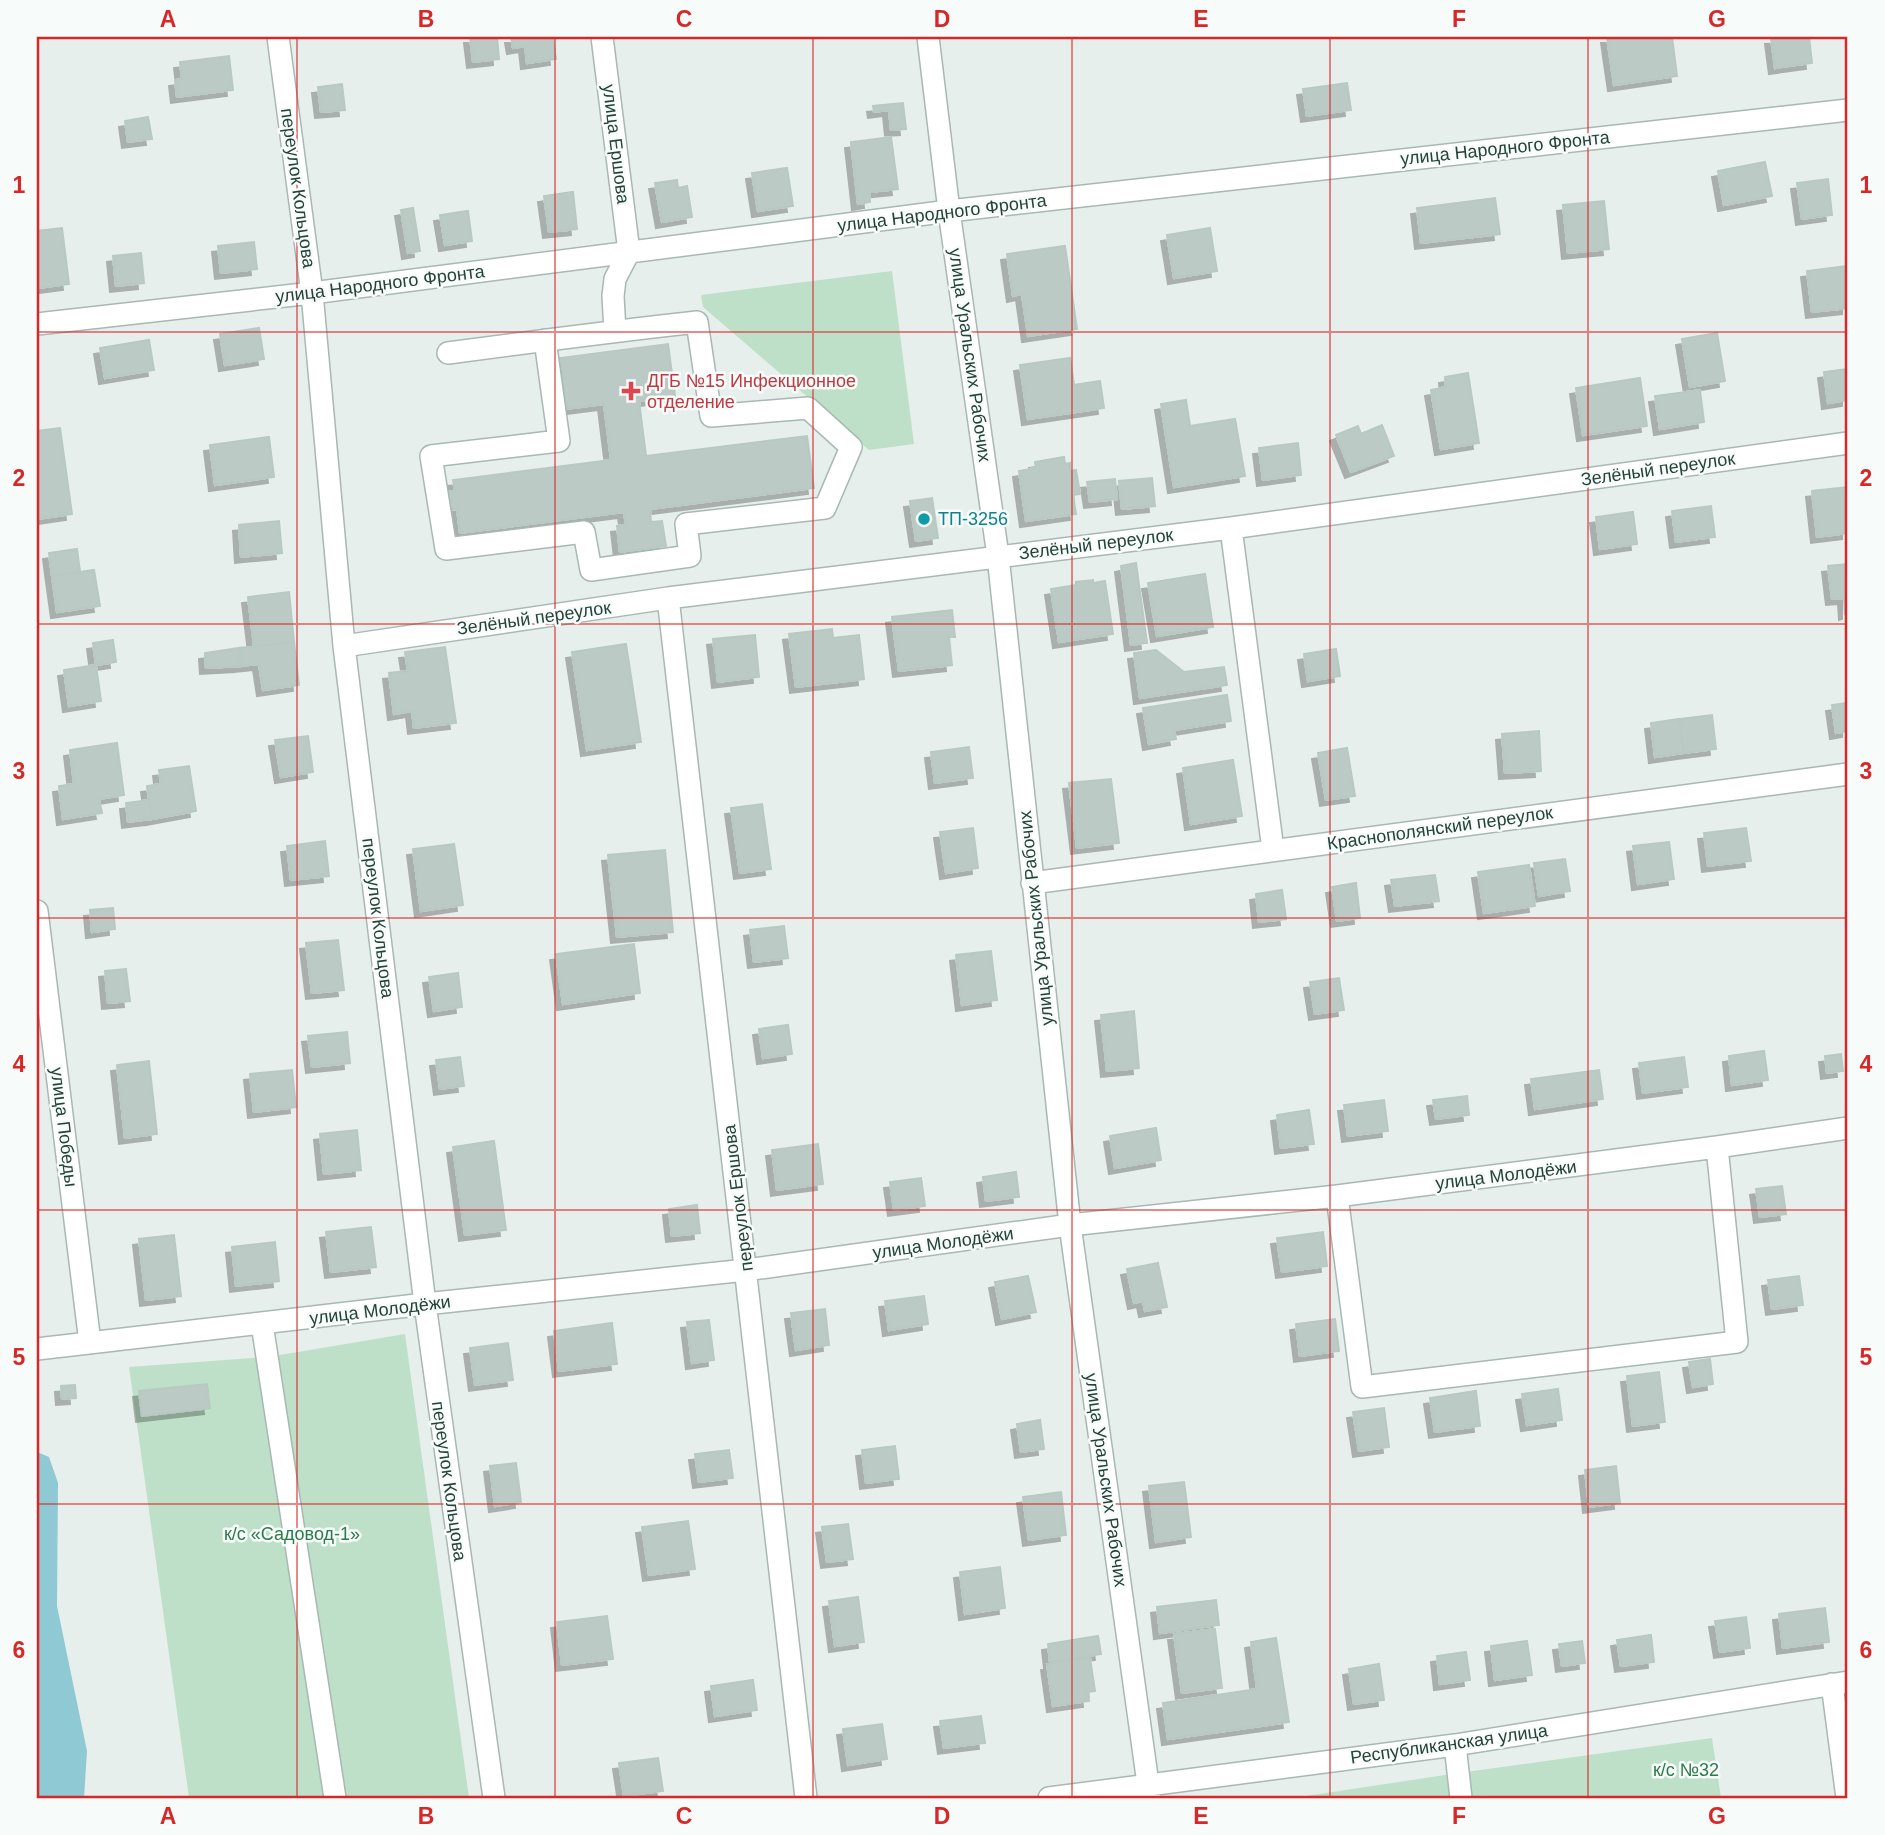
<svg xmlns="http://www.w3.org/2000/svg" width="1885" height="1835" font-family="Arial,sans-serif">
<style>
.green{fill:#bfe0c8}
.water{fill:#8ec9d4}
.building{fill:#bbcac4;stroke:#b8c9c2;stroke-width:2;filter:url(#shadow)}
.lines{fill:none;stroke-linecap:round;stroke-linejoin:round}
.minor-casing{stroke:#a8b8b2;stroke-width:24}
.minor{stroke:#fff;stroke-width:21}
.grid{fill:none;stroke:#d62828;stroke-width:2;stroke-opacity:0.55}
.health-dot{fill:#e0444e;stroke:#f7fbf9;stroke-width:2.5}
.culture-dot{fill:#0f9aa8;stroke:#f7fbf9;stroke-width:2.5}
.labels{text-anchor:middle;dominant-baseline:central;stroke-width:5;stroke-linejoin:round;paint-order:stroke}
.street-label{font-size:18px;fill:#24423a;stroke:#f7fbf9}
.health-label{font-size:18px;fill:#be3a42;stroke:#f7fbf9;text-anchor:start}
.culture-label{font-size:18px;fill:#0d838f;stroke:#f7fbf9;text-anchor:start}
.park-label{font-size:18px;fill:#2d7a4b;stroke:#f7fbf9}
.neatline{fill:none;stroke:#d62828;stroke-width:2.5}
.grid-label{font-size:23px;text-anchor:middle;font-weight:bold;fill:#d62828}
</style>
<defs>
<filter id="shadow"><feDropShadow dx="-6" dy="6" stdDeviation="0" flood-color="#0004"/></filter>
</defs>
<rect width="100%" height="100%" fill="#e6efeb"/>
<path class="green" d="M 892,271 L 914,444 L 869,450 L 703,307 L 701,295 Z
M 405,1334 L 469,1798 L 189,1798 L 129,1367 L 268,1357 Z
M 1712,1738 L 1721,1798 L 1293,1798 L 1458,1773 Z"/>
<path class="water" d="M 37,1452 L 49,1457 L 58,1483 L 57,1606 L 87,1751 L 84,1798 L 37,1798 Z"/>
<path class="building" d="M 470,37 L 497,37 L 499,59 L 473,62 Z
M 511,37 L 553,37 L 556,59 L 527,63 L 525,46 L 513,48 Z
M 1607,37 L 1672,37 L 1677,76 L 1614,85 Z
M 1809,37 L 1812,63 L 1775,68 L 1771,38 Z
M 229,56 L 233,90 L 177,97 L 175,80 L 182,79 L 180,62 Z
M 1347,83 L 1351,110 L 1307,116 L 1303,89 Z
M 342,84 L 345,110 L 321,112 L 318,87 Z
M 903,103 L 906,129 L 891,130 L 889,110 L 874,112 L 873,106 Z
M 148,117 L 152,139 L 128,142 L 125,121 Z
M 891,137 L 898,189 L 869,192 L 870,202 L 858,204 L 851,142 Z
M 1765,162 L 1772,196 L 1724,205 L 1718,171 Z
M 787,168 L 793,206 L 758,211 L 752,173 Z
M 1828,179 L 1832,215 L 1802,219 L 1797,183 Z
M 677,180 L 678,188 L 687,186 L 692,217 L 662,222 L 655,183 Z
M 573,192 L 577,229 L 549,232 L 544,196 Z
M 1495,198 L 1500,234 L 1421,243 L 1417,208 Z
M 1604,201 L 1609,249 L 1568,253 L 1563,205 Z
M 413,208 L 420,251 L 408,253 L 401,210 Z
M 468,211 L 472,241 L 445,245 L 440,215 Z
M 62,228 L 69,284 L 37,288 L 37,231 Z
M 1210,228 L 1217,271 L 1174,278 L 1167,235 Z
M 254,242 L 257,269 L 221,273 L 218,246 Z
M 1065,246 L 1077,329 L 1028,336 L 1022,294 L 1013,296 L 1007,254 Z
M 141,253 L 144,283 L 116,286 L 113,256 Z
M 1848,266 L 1848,308 L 1812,312 L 1807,271 Z
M 259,328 L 264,359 L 225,365 L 220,334 Z
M 1717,333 L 1725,381 L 1690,387 L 1682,339 Z
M 149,340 L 154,370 L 105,378 L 100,348 Z
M 668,344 L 675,396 L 639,401 L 646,456 L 807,436 L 814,488 L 650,509 L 651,522 L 662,521 L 666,546 L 620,552 L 617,526 L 626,525 L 624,512 L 460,533 L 457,509 L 449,510 L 447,492 L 455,491 L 453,480 L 611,460 L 604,404 L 566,409 L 560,358 Z
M 1070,358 L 1074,385 L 1100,381 L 1104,408 L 1028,419 L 1020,365 Z
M 1848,369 L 1848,400 L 1828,403 L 1824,372 Z
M 1468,373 L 1479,443 L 1441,449 L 1431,390 L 1446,387 L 1445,377 Z
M 1640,378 L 1647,426 L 1583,435 L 1576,388 Z
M 1700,390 L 1704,422 L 1660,429 L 1655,396 Z
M 1186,400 L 1190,426 L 1235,419 L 1245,476 L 1174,487 L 1161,404 Z
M 1382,425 L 1394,456 L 1351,472 L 1336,435 L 1358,426 L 1361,434 Z
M 60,428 L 72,514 L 37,519 L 37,431 Z
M 269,437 L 274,477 L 215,485 L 210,445 Z
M 1298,443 L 1301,475 L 1263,480 L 1259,448 Z
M 1064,457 L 1065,464 L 1070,463 L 1070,471 L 1076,470 L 1080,494 L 1073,495 L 1076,514 L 1026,521 L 1019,471 L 1036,468 L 1035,462 Z
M 1152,478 L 1155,506 L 1122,509 L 1119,481 Z
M 1115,479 L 1117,499 L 1090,502 L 1087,482 Z
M 1848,487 L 1848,533 L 1817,537 L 1812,491 Z
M 932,498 L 938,538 L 916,541 L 910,501 Z
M 1711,506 L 1715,537 L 1676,542 L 1672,511 Z
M 1633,512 L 1637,544 L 1600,549 L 1596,517 Z
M 279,521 L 282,553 L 241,557 L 239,525 Z
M 77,549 L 80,572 L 52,576 L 49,553 Z
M 1136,563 L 1147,643 L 1131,645 L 1121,566 Z
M 1848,564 L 1848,613 L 1845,614 L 1844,598 L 1832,599 L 1828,566 Z
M 94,570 L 100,606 L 57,612 L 52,576 Z
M 1205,574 L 1213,627 L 1157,636 L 1148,583 Z
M 1093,580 L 1093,583 L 1105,581 L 1113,634 L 1059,642 L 1051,589 L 1076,585 L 1076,582 Z
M 289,592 L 294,642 L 254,646 L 248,597 Z
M 952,610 L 955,637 L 949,637 L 952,665 L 899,671 L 892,617 Z
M 832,629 L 833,638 L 859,635 L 864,679 L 796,687 L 789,634 Z
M 755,635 L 759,677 L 718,682 L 713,639 Z
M 113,640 L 116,662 L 96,665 L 93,643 Z
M 294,642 L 299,685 L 263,690 L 259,664 L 241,666 L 239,648 Z
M 626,644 L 641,742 L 587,750 L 572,652 Z
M 445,647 L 456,723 L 414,728 L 412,711 L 394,714 L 389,673 L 408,671 L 405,652 Z
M 239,648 L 241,666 L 206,668 L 205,653 Z
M 1336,649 L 1340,676 L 1308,681 L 1304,654 Z
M 1156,650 L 1184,672 L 1224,667 L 1227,685 L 1140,698 L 1134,653 Z
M 96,665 L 101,701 L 69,706 L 64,670 Z
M 1227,695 L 1231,721 L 1174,730 L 1176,739 L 1149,744 L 1143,708 Z
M 1848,703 L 1848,731 L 1836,733 L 1832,705 Z
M 1712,715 L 1716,749 L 1684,753 L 1679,719 Z
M 1679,719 L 1684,753 L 1655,757 L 1651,723 Z
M 1539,731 L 1541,771 L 1505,773 L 1502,734 Z
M 308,736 L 313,772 L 281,777 L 275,740 Z
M 117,743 L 124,795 L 99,799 L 102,813 L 63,819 L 59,786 L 74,784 L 70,750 Z
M 969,747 L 973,778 L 935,783 L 931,752 Z
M 1347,748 L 1355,796 L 1326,800 L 1318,753 Z
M 1233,760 L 1242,816 L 1191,824 L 1183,768 Z
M 189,766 L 196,811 L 152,819 L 147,786 L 161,784 L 159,770 Z
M 1111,779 L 1119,843 L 1077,848 L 1069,783 Z
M 149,800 L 152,819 L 128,822 L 126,803 Z
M 762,804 L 771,869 L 740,873 L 731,808 Z
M 973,828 L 978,868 L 946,873 L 940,832 Z
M 1746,828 L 1751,861 L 1708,866 L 1704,833 Z
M 325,841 L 329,876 L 291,880 L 287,846 Z
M 1669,842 L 1674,879 L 1638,884 L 1633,846 Z
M 454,844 L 463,905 L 421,911 L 413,849 Z
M 665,850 L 673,932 L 617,937 L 608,855 Z
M 1565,859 L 1570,891 L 1539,896 L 1534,863 Z
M 1529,865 L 1535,906 L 1484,913 L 1478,872 Z
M 1435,875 L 1439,901 L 1395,906 L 1391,880 Z
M 1356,883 L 1360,918 L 1337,921 L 1332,887 Z
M 1282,890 L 1286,919 L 1259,922 L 1256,894 Z
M 113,908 L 115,929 L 92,932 L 90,910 Z
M 784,926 L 788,958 L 754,962 L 750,930 Z
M 338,940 L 344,990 L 312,993 L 306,943 Z
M 634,944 L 640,993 L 563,1004 L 556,954 Z
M 991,951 L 997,1000 L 962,1005 L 956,955 Z
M 126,969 L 130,1001 L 108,1003 L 105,971 Z
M 458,973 L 462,1007 L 434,1011 L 429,977 Z
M 1339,978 L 1344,1010 L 1315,1014 L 1310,982 Z
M 1134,1011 L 1139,1068 L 1107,1071 L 1101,1015 Z
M 788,1025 L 792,1054 L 763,1058 L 759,1029 Z
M 347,1032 L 350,1063 L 312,1067 L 308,1036 Z
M 1764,1051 L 1768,1080 L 1732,1085 L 1729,1056 Z
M 1841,1054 L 1843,1071 L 1827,1073 L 1825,1056 Z
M 460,1057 L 464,1086 L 440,1089 L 436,1060 Z
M 1684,1057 L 1688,1087 L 1643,1093 L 1639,1063 Z
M 149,1061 L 157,1134 L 125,1138 L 117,1065 Z
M 292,1070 L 296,1107 L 254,1112 L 250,1074 Z
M 1599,1070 L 1603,1099 L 1535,1109 L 1531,1079 Z
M 1467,1096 L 1469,1115 L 1436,1119 L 1433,1100 Z
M 1384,1100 L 1388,1131 L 1348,1136 L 1344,1105 Z
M 1309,1110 L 1314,1144 L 1281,1148 L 1277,1115 Z
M 1156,1128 L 1161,1160 L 1115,1168 L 1110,1136 Z
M 357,1130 L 361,1170 L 324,1174 L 320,1134 Z
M 494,1141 L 506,1230 L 465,1235 L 453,1147 Z
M 818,1144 L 823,1184 L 777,1190 L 772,1150 Z
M 1016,1172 L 1019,1197 L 986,1201 L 983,1177 Z
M 921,1178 L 925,1206 L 894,1210 L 890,1182 Z
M 1782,1186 L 1786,1214 L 1760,1217 L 1756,1189 Z
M 697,1205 L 700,1233 L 672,1236 L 669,1209 Z
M 371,1227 L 376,1267 L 331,1272 L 326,1232 Z
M 1323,1232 L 1327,1266 L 1282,1272 L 1277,1238 Z
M 174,1235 L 181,1296 L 146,1300 L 139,1239 Z
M 275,1242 L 279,1281 L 236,1286 L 232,1247 Z
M 1158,1263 L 1167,1307 L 1145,1311 L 1143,1301 L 1134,1303 L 1127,1269 Z
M 1028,1276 L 1036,1312 L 1002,1319 L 995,1282 Z
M 1799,1276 L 1803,1305 L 1772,1309 L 1768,1280 Z
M 924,1296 L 928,1324 L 889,1330 L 885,1301 Z
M 825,1309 L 829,1345 L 796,1350 L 791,1313 Z
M 1335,1319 L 1339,1351 L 1300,1356 L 1296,1324 Z
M 709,1320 L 714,1360 L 692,1363 L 687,1322 Z
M 612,1323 L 617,1364 L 559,1371 L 554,1331 Z
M 508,1343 L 513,1380 L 475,1385 L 470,1348 Z
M 1710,1359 L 1713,1384 L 1693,1387 L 1689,1362 Z
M 1659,1372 L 1665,1422 L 1633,1426 L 1627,1376 Z
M 207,1384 L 210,1408 L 142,1416 L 139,1391 Z
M 75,1385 L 76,1398 L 62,1399 L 61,1386 Z
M 1558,1389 L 1562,1420 L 1527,1425 L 1522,1394 Z
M 1476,1391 L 1480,1426 L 1435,1432 L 1430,1398 Z
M 1384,1408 L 1389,1447 L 1359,1451 L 1353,1412 Z
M 1040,1420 L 1044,1449 L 1021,1452 L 1017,1424 Z
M 895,1446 L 899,1479 L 866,1483 L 862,1450 Z
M 729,1450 L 733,1478 L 699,1482 L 695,1454 Z
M 516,1463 L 521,1502 L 495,1506 L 490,1466 Z
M 1616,1466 L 1620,1503 L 1589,1507 L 1585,1470 Z
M 1184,1482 L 1191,1537 L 1156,1542 L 1149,1486 Z
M 1061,1492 L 1066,1535 L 1029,1540 L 1023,1497 Z
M 688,1521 L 695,1569 L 649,1575 L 642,1527 Z
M 848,1524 L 853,1559 L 827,1562 L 822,1527 Z
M 1000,1567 L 1005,1608 L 965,1614 L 960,1572 Z
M 858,1597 L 864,1642 L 835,1646 L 829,1601 Z
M 1216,1600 L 1219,1625 L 1160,1633 L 1157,1607 Z
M 1825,1608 L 1829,1642 L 1783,1648 L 1779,1614 Z
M 607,1616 L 613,1659 L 562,1665 L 557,1622 Z
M 1746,1617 L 1750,1648 L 1720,1652 L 1715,1621 Z
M 1215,1629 L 1222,1688 L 1182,1693 L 1174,1634 Z
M 1651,1635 L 1654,1662 L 1621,1666 L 1617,1640 Z
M 1098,1636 L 1101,1654 L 1050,1662 L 1048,1644 Z
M 1276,1638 L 1289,1722 L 1168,1739 L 1163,1703 L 1257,1689 L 1251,1642 Z
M 1527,1641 L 1532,1675 L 1495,1680 L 1491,1646 Z
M 1582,1641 L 1585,1663 L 1562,1666 L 1559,1644 Z
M 1466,1652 L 1470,1680 L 1440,1684 L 1437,1656 Z
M 1090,1658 L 1095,1691 L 1088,1692 L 1089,1701 L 1053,1706 L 1047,1664 Z
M 1379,1664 L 1384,1700 L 1354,1704 L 1349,1669 Z
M 753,1680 L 757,1710 L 715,1716 L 711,1686 Z
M 981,1716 L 985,1743 L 944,1748 L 940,1721 Z
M 882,1724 L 887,1759 L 848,1765 L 843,1729 Z
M 658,1758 L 663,1791 L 624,1796 L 619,1763 Z"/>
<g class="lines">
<defs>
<path id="minor" d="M 278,37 L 312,293 L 344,646 L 425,1304 L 494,1798
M 602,37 L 629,252 L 615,279 L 613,296 L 615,331
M 928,37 L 949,211 L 998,556 L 1070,1225 L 1150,1798
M 37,324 L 312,293 L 949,211 L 1848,110
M 448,353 C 531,342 614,331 697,322 L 711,416 L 808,408 L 851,447 L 825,508 L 686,524 L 690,556 L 591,570 L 584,532 L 446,549 L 431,456 L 559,441 L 545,340
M 1231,528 L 1273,850
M 668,598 L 806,1798
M 344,646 L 668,598 L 1231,528 L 1848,443
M 1032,883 L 1848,774
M 37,911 L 90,1343
M 1337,1196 L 1362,1387 L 1737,1342 L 1717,1147
M 262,1324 L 335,1798
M 37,1349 L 425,1304 L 746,1270 L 1070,1225 L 1337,1196 L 1717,1147 L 1848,1128
M 1832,1684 L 1847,1798
M 1455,1745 L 1461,1798
M 1049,1798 L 1455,1745 L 1848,1682"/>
</defs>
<use href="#minor" class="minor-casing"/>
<use href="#minor" class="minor"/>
</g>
<path class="grid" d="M 297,37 L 297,1798M 555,37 L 555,1798M 813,37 L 813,1798M 1072,37 L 1072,1798M 1330,37 L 1330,1798M 1588,37 L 1588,1798M 37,332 L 1848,332M 37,624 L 1848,624M 37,918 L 1848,918M 37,1210 L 1848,1210M 37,1504 L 1848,1504"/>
<path class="health-dot" d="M627.5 380.5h7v7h7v7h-7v7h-7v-7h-7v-7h7z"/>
<circle class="culture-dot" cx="924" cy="519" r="7"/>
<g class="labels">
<g class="street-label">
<text transform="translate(616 144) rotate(83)">улица Ершова</text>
<text transform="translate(1505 148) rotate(-6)">улица Народного Фронта</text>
<text transform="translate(298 188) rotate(82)">переулок Кольцова</text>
<text transform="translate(942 213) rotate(-7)">улица Народного Фронта</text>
<text transform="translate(380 284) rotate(-7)">улица Народного Фронта</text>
<text transform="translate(970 355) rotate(82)">улица Уральских Рабочих</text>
<text transform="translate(1658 469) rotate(-8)">Зелёный переулок</text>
<text transform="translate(1096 544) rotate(-7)">Зелёный переулок</text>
<text transform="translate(534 618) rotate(-8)">Зелёный переулок</text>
<text transform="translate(1440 828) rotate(-8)">Краснополянский переулок</text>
<text transform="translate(378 918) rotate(83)">переулок Кольцова</text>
<text transform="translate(1036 918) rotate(-96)">улица Уральских Рабочих</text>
<text transform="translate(64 1127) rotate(83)">улица Победы</text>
<text transform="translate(1506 1175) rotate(-7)">улица Молодёжи</text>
<text transform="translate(738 1198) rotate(-97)">переулок Ершова</text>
<text transform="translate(943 1243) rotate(-8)">улица Молодёжи</text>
<text transform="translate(380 1310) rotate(-7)">улица Молодёжи</text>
<text transform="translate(1106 1480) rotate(82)">улица Уральских Рабочих</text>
<text transform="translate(449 1481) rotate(82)">переулок Кольцова</text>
<text transform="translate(1449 1744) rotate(-8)">Республиканская улица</text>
</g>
<g class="health-label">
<text x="647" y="381">ДГБ №15 Инфекционное<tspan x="647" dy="21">отделение</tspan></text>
</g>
<g class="culture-label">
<text x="938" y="519">ТП-3256</text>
</g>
<g class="park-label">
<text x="292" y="1534">к/с «Садовод-1»</text>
<text x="1686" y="1770">к/с №32</text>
</g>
</g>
<rect width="1885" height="1835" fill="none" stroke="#f7fbf9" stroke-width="77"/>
<rect x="38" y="38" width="1808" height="1759" class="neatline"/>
<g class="grid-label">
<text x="168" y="27">A</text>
<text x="426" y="27">B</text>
<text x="684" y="27">C</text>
<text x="942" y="27">D</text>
<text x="1201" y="27">E</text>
<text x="1459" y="27">F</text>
<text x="1717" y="27">G</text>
<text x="19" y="193">1</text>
<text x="1866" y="193">1</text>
<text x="19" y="486">2</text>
<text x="1866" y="486">2</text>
<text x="19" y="779">3</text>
<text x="1866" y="779">3</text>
<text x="19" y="1072">4</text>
<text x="1866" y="1072">4</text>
<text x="19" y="1365">5</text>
<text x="1866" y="1365">5</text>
<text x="19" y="1658">6</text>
<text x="1866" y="1658">6</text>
<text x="168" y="1824">A</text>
<text x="426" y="1824">B</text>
<text x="684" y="1824">C</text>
<text x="942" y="1824">D</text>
<text x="1201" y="1824">E</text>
<text x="1459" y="1824">F</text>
<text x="1717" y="1824">G</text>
</g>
</svg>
